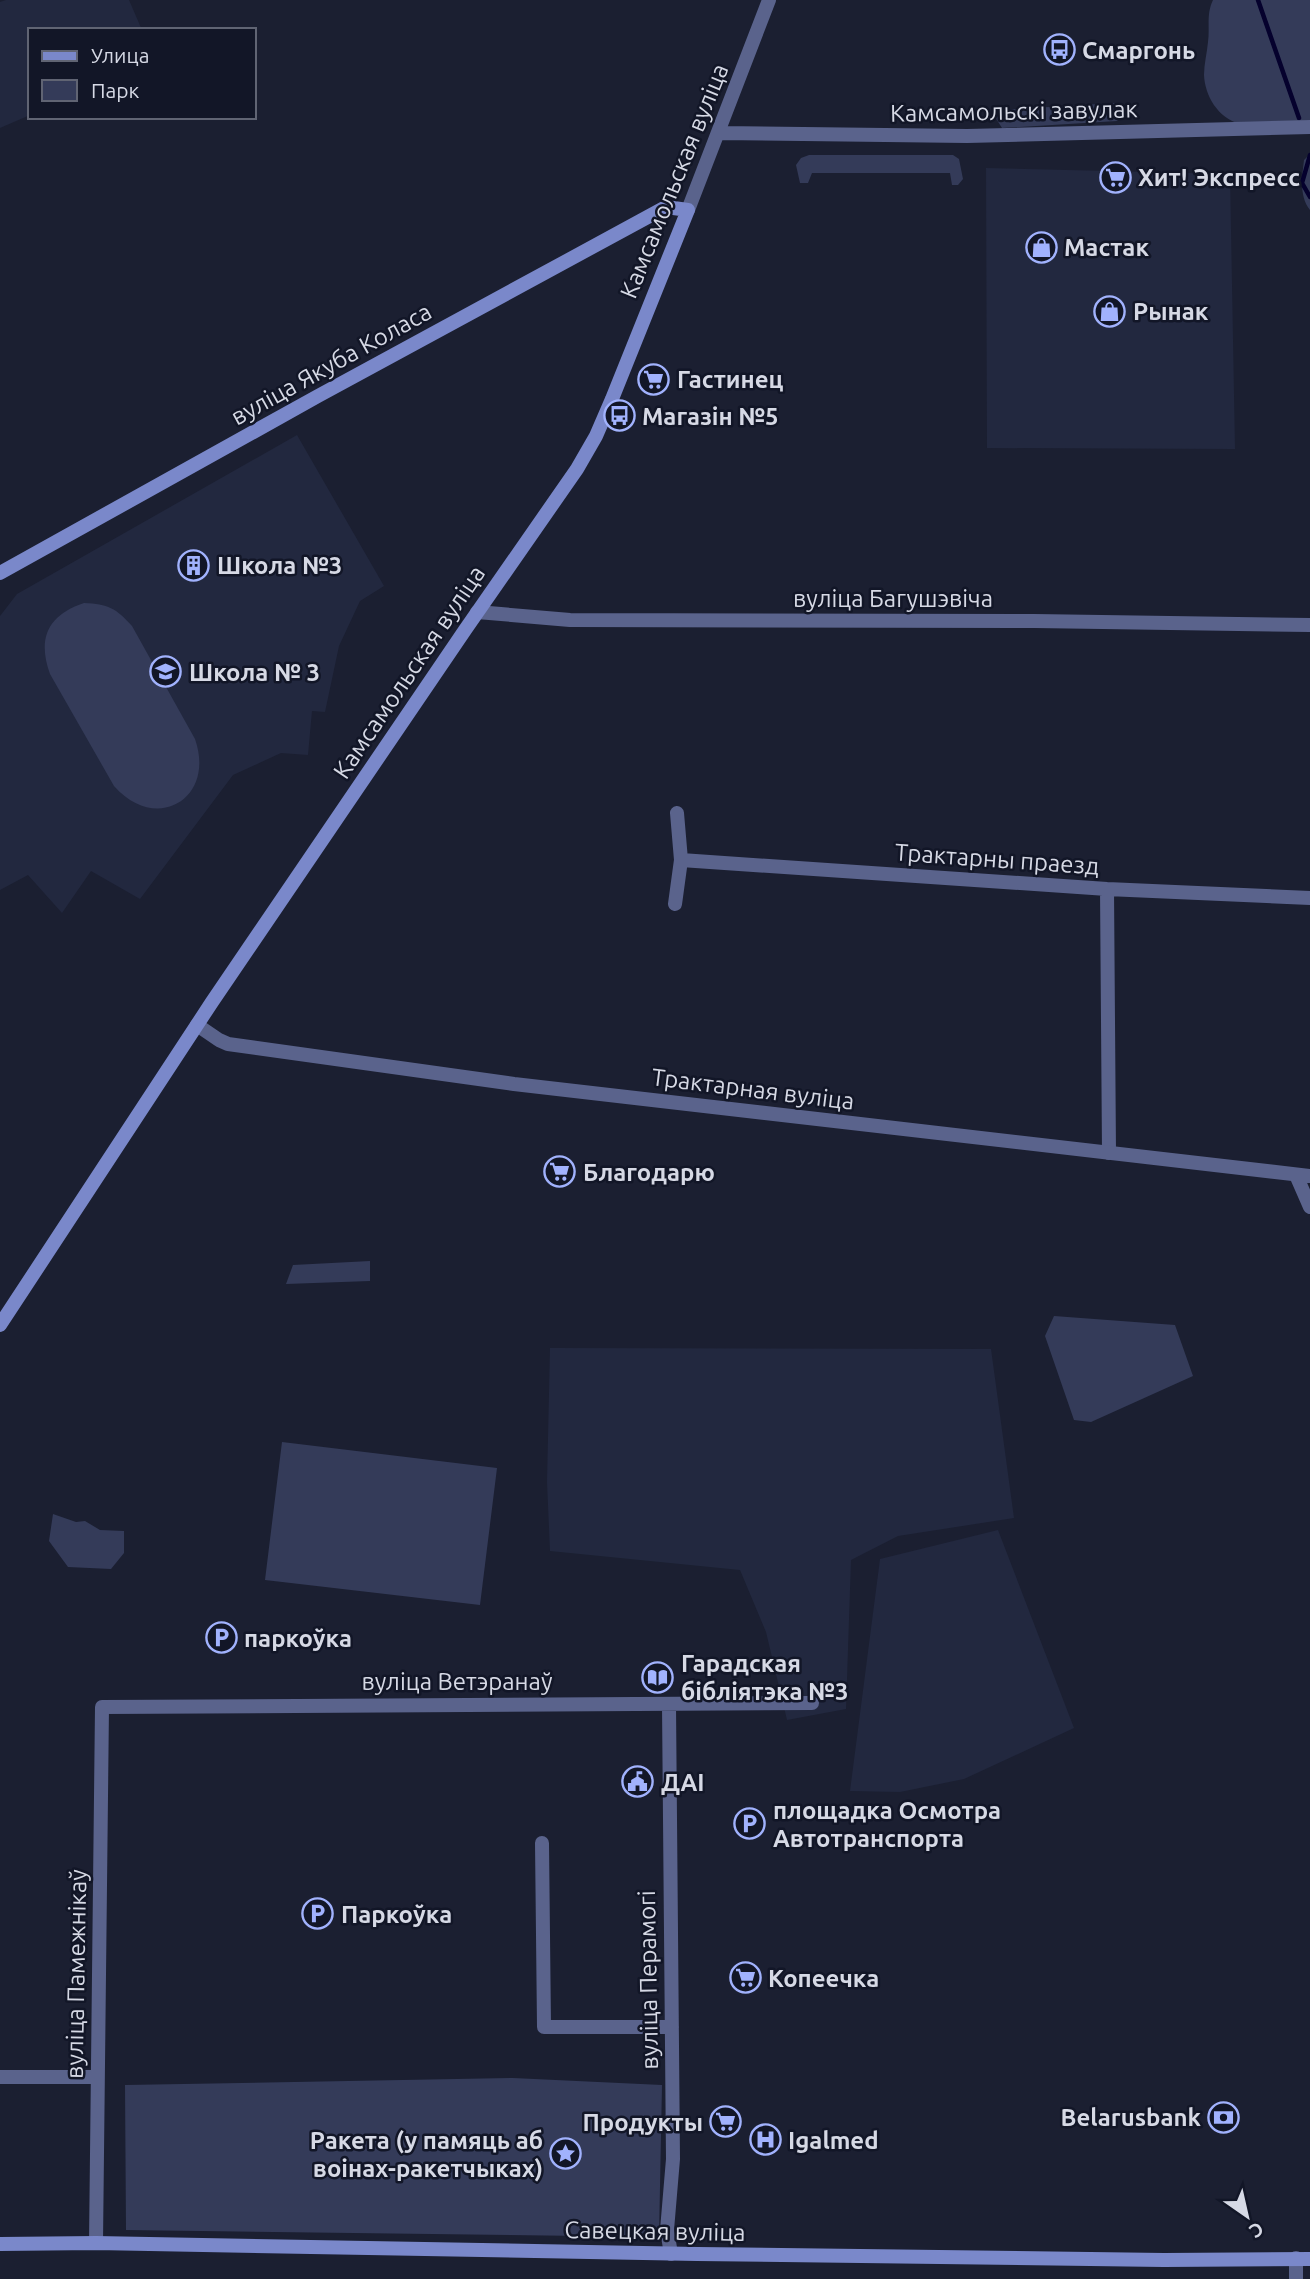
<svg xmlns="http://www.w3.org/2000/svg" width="1310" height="2279" font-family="Ubuntu,sans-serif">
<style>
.built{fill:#22283f}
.green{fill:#343b59}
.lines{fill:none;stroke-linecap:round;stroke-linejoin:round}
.stream{stroke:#05012d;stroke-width:4.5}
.minor{stroke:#5a638c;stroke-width:14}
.tertiary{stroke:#5a638c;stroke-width:14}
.secondary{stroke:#7a88ca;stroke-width:14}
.labels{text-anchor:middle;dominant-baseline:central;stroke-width:5;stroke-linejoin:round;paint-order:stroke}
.poi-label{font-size:24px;font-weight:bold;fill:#d6d9e5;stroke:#121627;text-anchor:start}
.street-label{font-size:24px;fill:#d6d9e5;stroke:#121627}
</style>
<rect width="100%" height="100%" fill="#1b1f31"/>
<path class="built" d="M 6,0 L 129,0 L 142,30 L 30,30 L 30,115 L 0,128 L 0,2 Z
M 986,168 L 1230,174 L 1235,449 L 987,448 Z
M 297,435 L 384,586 L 360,601 L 339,646 L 325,712 L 312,711 L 308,755 L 281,753 L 233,775 L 140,899 L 91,871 L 62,913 L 28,875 L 0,890 L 0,616 L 17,594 Z
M 550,1348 L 991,1349 L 1014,1518 L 898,1536 L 851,1560 L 846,1709 L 787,1720 L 766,1632 L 740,1570 L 550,1551 L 547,1482 Z
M 998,1530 L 1074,1728 L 964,1779 L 900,1792 L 850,1791 L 880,1559 Z"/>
<path class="green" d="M 1213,0 L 1310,0 L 1310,120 C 1293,121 1254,127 1240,124 C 1218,118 1205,96 1204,75 C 1204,64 1207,53 1208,42 C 1210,28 1206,14 1213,0 Z
M 1116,103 L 1121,105 L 1124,113 L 1117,121 L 1002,128 L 995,117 L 1000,110 Z
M 1310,154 L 1310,210 C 1299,196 1302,177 1304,160 Z
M 809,155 L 953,155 L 959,159 L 963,179 L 958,185 L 952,185 L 950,173 L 812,173 L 808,183 L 800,183 L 796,165 L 801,158 Z
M 84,603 C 108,604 116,608 132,626 L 195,739 C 216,799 156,834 114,786 L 50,674 C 37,638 48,615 84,603 Z
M 370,1261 L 370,1281 L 286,1284 L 293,1265 Z
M 1054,1316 L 1175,1325 L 1193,1376 L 1091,1422 L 1074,1420 L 1045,1336 Z
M 282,1442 L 497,1468 L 480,1605 L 265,1580 Z
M 53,1514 L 76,1522 L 85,1521 L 100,1530 L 124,1531 L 124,1553 L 111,1569 L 68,1567 L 49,1541 Z
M 513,2078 L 662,2085 L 659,2237 L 126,2230 L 125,2085 Z"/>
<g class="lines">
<path class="stream" d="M 1258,0 L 1299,118
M 1310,155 L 1302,183 L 1310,197"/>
<path class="minor" d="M 477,612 L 570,620 L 1034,621 L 1310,625
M 681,860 L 1107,889 L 1310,898
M 1107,889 L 1109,1153
M 675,904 L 681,860 L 677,813
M 669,1705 L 673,2159 L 667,2230 L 671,2254
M 542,1843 L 544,2027 L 672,2027
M 0,2077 L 97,2077
M 96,2243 L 102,1707 L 812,1703
M 1296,2279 L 1296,2258"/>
<path class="tertiary" d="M 719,133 L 967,136 L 1310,127
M 688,210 L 769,0
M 197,1025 L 219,1040 L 228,1044 L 514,1084 L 1310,1176
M 1296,1175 L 1310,1207"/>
<path class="secondary" d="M 0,573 L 318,396 L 666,207 L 688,210 L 612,399 L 596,436 L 577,469 L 465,630 L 212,1002 L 0,1325
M 0,2244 L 96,2243 L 697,2254 L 1164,2260 L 1310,2259"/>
</g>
<defs>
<symbol id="bus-ring" viewBox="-11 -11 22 22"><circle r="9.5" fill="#121627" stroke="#a1b2fd" stroke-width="1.5"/><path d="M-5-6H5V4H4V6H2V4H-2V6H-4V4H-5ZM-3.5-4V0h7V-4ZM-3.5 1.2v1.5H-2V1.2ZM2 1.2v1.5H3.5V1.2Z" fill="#a1b2fd"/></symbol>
<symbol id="supermarket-ring" viewBox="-11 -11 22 22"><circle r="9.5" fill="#121627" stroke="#a1b2fd" stroke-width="1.5"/><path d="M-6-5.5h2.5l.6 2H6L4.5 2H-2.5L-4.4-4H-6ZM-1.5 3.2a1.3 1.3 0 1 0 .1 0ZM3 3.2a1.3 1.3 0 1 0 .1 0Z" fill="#a1b2fd"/></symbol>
<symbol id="shop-ring" viewBox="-11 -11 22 22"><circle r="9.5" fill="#121627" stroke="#a1b2fd" stroke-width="1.5"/><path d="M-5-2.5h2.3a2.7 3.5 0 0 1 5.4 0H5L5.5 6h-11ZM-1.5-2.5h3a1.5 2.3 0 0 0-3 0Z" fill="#a1b2fd"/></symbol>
<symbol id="building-ring" viewBox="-11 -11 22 22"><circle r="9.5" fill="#121627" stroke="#a1b2fd" stroke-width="1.5"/><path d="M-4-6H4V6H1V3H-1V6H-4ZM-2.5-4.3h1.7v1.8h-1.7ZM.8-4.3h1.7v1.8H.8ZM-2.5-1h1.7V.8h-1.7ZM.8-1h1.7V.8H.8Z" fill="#a1b2fd"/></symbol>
<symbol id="school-ring" viewBox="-11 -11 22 22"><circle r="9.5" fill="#121627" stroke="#a1b2fd" stroke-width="1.5"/><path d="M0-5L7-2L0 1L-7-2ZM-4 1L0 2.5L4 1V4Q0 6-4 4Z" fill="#a1b2fd"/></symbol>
<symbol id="parking-ring" viewBox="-11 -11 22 22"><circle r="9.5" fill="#121627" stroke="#a1b2fd" stroke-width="1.5"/><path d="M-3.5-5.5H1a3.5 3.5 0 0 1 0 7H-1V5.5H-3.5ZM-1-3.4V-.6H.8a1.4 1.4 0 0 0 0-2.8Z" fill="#a1b2fd"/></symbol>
<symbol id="library-ring" viewBox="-11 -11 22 22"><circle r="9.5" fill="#121627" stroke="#a1b2fd" stroke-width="1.5"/><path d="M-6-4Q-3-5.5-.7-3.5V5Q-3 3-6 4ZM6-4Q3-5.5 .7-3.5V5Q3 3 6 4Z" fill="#a1b2fd"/></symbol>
<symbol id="civic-ring" viewBox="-11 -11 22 22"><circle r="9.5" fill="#121627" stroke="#a1b2fd" stroke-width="1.5"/><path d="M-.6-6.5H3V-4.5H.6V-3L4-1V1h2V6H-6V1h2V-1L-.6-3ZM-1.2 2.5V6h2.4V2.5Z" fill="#a1b2fd"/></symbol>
<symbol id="bank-ring" viewBox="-11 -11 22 22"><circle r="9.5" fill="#121627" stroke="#a1b2fd" stroke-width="1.5"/><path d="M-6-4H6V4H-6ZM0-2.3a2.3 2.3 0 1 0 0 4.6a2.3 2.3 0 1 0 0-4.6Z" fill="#a1b2fd"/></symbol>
<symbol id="hospital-ring" viewBox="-11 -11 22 22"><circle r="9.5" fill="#121627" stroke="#a1b2fd" stroke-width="1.5"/><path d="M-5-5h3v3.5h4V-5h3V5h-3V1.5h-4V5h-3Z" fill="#a1b2fd"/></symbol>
<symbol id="sight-ring" viewBox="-11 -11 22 22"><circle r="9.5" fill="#121627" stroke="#a1b2fd" stroke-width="1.5"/><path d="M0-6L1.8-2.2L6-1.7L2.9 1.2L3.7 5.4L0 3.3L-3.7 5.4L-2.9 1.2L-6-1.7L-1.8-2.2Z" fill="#a1b2fd"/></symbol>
</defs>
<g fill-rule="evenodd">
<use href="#bus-ring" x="1042" y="32" width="35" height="35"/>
<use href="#supermarket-ring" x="1098" y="160" width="35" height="35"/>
<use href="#shop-ring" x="1024" y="230" width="35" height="35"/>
<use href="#shop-ring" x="1092" y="294" width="35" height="35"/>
<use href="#supermarket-ring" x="636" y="362" width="35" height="35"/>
<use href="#bus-ring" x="602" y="398" width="35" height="35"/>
<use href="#building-ring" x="176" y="548" width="35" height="35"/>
<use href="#school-ring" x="148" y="654" width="35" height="35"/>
<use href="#supermarket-ring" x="542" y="1154" width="35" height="35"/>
<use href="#parking-ring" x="204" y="1620" width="35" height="35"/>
<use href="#library-ring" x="640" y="1660" width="35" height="35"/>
<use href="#civic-ring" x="620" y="1764" width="35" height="35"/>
<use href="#parking-ring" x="732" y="1806" width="35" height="35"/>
<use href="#parking-ring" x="300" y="1896" width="35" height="35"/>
<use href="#supermarket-ring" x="728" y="1960" width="35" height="35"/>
<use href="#bank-ring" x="1206" y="2100" width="35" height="35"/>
<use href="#supermarket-ring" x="708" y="2104" width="35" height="35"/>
<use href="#hospital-ring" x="748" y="2122" width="35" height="35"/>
<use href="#sight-ring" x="548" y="2136" width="35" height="35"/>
</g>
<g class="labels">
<g class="poi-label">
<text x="1082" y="50">Смаргонь</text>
<text x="1138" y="177">Хит! Экспресс</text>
<text x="1064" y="247">Мастак</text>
<text x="1133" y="311">Рынак</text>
<text x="677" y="379">Гастинец</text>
<text x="642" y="416">Магазін №5</text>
<text x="217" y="565">Школа №3</text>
<text x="189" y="672">Школа № 3</text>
<text x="583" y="1172">Благодарю</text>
<text x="244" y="1638">паркоўка</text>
<text x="681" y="1663">Гарадская<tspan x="681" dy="28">бібліятэка №3</tspan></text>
<text x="661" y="1782">ДАІ</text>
<text x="773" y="1810">площадка Осмотра<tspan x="773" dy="28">Автотранспорта</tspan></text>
<text x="341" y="1914">Паркоўка</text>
<text x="768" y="1978">Копеечка</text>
<text x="1201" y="2117" text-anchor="end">Belarusbank</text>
<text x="703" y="2122" text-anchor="end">Продукты</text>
<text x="543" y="2140" text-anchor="end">Ракета (у памяць аб<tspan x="543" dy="28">воінах-ракетчыках)</tspan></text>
<text x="788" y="2140">Igalmed</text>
</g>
<g class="street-label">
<text transform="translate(1014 111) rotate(-1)">Камсамольскі завулак</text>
<text transform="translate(674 181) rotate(-68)">Камсамольская вуліца</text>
<text transform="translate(331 364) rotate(-29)">вуліца Якуба Коласа</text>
<text x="893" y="598">вуліца Багушэвіча</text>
<text transform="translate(409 672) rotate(-56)">Камсамольская вуліца</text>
<text transform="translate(997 859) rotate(4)">Трактарны праезд</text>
<text transform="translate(753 1089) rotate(7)">Трактарная вуліца</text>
<text x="457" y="1681">вуліца Ветэранаў</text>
<text transform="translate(76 1974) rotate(-89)">вуліца Памежнікаў</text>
<text transform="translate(648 1980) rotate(-91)">вуліца Перамогі</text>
<text transform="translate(655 2231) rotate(1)">Савецкая вуліца</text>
</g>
</g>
<rect x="28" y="28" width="228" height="91" fill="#121627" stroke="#606473" stroke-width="2"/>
<rect x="42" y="51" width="35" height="10" fill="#7a88ca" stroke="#606473" stroke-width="2"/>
<text x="91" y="63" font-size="21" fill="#d6d9e5">Улица</text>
<rect x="42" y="80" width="35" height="21" fill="#343b59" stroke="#606473" stroke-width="2"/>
<text x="91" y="98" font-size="21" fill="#d6d9e5">Парк</text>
<g transform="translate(1247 2216) rotate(146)" stroke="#121627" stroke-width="5" paint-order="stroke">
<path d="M0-5L12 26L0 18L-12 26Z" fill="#d6d9e5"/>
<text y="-10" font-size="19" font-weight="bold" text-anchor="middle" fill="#d6d9e5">С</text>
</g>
</svg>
